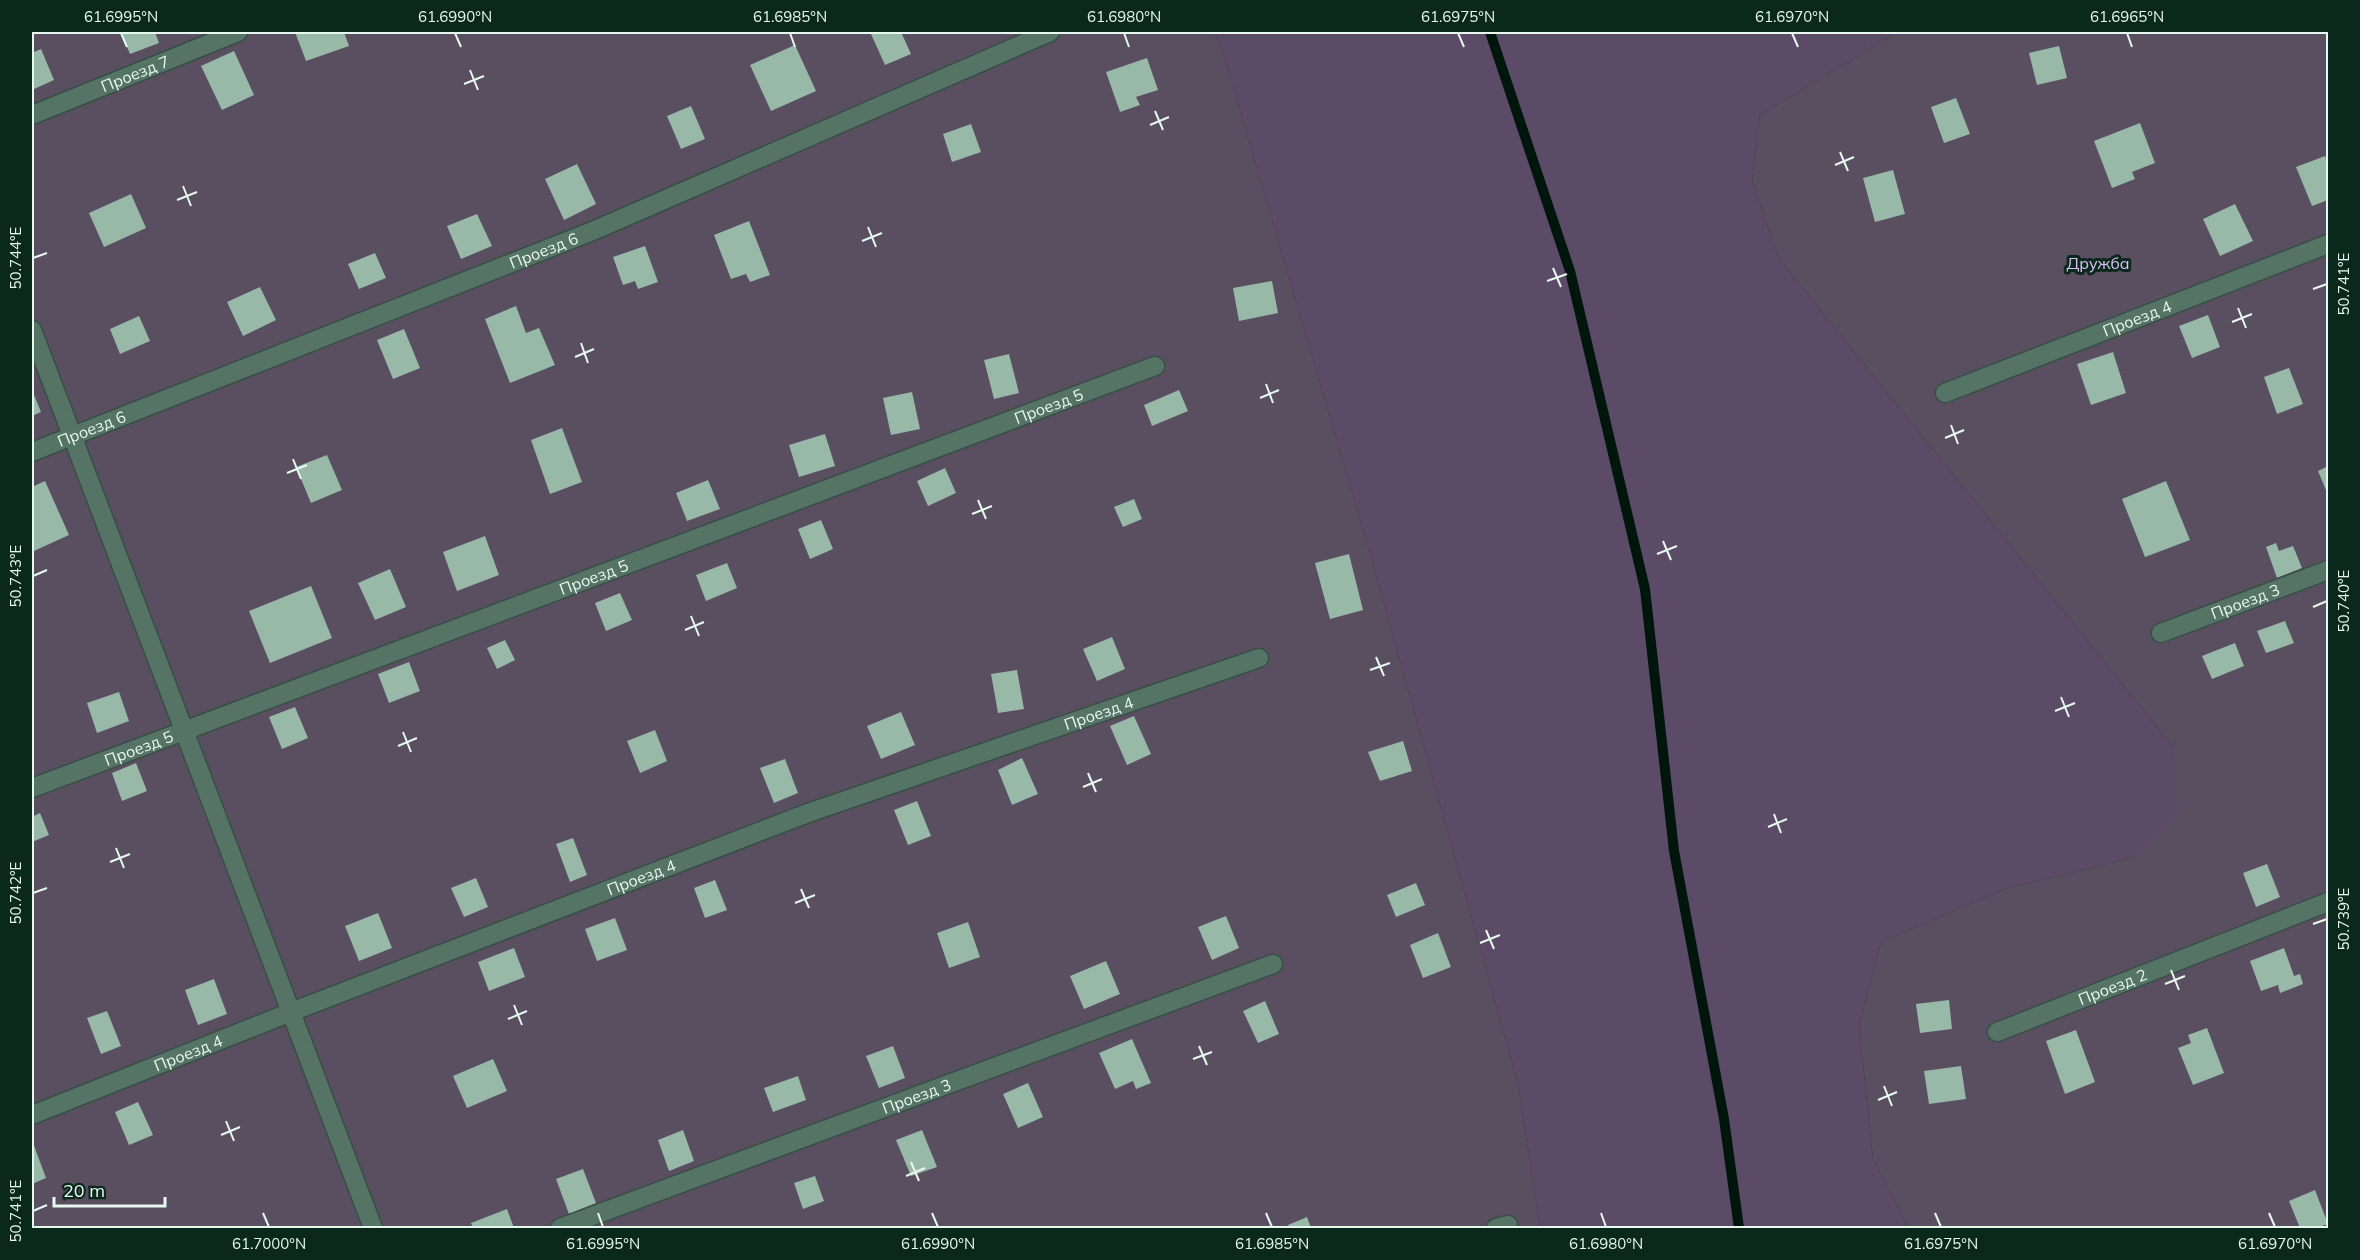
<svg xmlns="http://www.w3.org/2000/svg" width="2360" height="1260" font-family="Mulish,sans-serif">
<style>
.green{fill:#594f61}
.forest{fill:#5b4b67}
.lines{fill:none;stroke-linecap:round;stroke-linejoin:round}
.stream{stroke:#00150c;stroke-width:10}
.building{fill:#98b8a8}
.lane-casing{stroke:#374f45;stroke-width:21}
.street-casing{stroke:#374f45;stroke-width:21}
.lane{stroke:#567466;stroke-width:18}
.street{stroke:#567466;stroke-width:18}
.ticks{fill:none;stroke:#e7f8ef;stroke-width:2}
.labels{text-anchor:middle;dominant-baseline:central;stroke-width:6;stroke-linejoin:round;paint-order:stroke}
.street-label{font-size:16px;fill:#e7f8ef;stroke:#0b281c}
.park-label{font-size:16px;fill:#ddc0f4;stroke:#0b281c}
.neatline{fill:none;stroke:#e7f8ef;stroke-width:2}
.ticks-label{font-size:15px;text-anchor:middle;fill:#e7f8ef}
</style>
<rect width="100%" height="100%" fill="#163226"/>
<path class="green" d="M 32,32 L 1214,32 L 1221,46 L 1369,550 L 1518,1084 L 1540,1228 L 32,1228 Z
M 1897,32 L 2328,32 L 2328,1228 L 1908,1228 L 1873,1159 L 1859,1026 L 1881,942 L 2005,889 L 2135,857 L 2173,747 L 1779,259 L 1752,180 L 1760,115 Z"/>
<path class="forest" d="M 1214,32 L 1897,32 L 1760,115 L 1752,180 L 1779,259 L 2173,747 L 2177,815 L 2135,857 L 2005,889 L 1881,942 L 1859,1026 L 1873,1159 L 1908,1228 L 1540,1228 L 1518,1084 L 1369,550 L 1221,46 Z"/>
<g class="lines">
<path class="stream" d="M 1490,32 L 1570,271 L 1645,589 L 1674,851 L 1724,1119 L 1739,1228"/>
</g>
<path class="building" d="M 121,32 L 155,32 L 159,43 L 130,54 Z
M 295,32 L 344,32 L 349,46 L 306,61 Z
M 876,32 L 901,32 L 911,54 L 885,65 L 871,34 Z
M 795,45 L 816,91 L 771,111 L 750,65 Z
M 2059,46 L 2067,78 L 2037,85 L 2029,53 Z
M 41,49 L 54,80 L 32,90 L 32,53 Z
M 234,51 L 254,95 L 222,110 L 201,66 Z
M 1147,58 L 1158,90 L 1136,97 L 1140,105 L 1120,112 L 1106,72 Z
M 1956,98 L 1970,134 L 1944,143 L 1931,107 Z
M 691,106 L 705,139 L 681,149 L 667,116 Z
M 2140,123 L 2155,163 L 2132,172 L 2135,179 L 2112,188 L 2094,141 Z
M 971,124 L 981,152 L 952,162 L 943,134 Z
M 2325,156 L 2328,164 L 2328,200 L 2312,206 L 2296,167 Z
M 577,164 L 596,204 L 564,220 L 545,179 Z
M 1893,170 L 1905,214 L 1875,222 L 1863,178 Z
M 131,194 L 146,228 L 104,247 L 89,213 Z
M 2235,204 L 2253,241 L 2220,256 L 2203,219 Z
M 477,214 L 492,246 L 461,259 L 447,226 Z
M 749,221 L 770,275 L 750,282 L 746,274 L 731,279 L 714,235 Z
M 645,246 L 658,282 L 638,289 L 635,281 L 623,285 L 613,257 Z
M 375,253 L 386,278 L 359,289 L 348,264 Z
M 1272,281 L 1278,313 L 1239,321 L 1233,288 Z
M 260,287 L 276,320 L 243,336 L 227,302 Z
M 516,306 L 526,333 L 539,328 L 555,365 L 510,383 L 485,319 Z
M 2208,315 L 2220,347 L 2192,358 L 2179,326 Z
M 139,316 L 150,341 L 120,354 L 110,329 Z
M 404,329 L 420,368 L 393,379 L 377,340 Z
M 2113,352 L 2126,393 L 2091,405 L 2077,364 Z
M 1009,354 L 1019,393 L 994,399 L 984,360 Z
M 2289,368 L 2303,404 L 2277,414 L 2264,377 Z
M 32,390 L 41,412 L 32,416 Z
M 1179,390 L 1188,411 L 1152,426 L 1144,405 Z
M 912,392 L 920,429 L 891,435 L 883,398 Z
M 562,428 L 582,482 L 550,494 L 531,440 Z
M 825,434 L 835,466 L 799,477 L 789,445 Z
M 327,455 L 342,490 L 311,503 L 296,467 Z
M 2328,466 L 2328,495 L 2318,471 Z
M 945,468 L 956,493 L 928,506 L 917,481 Z
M 708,480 L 720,509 L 687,521 L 676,493 Z
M 45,481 L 69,535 L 34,551 L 32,545 L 32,487 Z
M 2166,481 L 2190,540 L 2145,557 L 2122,499 Z
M 1134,499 L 1142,519 L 1123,527 L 1114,507 Z
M 821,520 L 833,549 L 810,559 L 798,529 Z
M 485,536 L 499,575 L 457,591 L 443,552 Z
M 2276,543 L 2279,551 L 2293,546 L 2302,568 L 2277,578 L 2266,547 Z
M 1349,554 L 1363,610 L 1330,619 L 1315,563 Z
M 727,563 L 737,588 L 706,601 L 696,575 Z
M 390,569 L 406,607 L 375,620 L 358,583 Z
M 311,586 L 332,638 L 270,663 L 249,611 Z
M 620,593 L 632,620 L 606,631 L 595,603 Z
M 2285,621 L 2294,643 L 2266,653 L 2257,631 Z
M 1112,637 L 1125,669 L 1097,681 L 1083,649 Z
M 505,640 L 515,660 L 497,669 L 487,648 Z
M 2235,643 L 2244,666 L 2212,679 L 2202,656 Z
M 409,662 L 420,691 L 389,703 L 378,674 Z
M 1017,670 L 1024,709 L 998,713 L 991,674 Z
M 119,692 L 129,721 L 97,733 L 87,703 Z
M 295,707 L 308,738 L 282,749 L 269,717 Z
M 901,712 L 915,745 L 881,759 L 867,726 Z
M 1134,716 L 1151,754 L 1127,765 L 1110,726 Z
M 655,730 L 667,761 L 640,773 L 627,741 Z
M 1403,741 L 1412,771 L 1380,781 L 1368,752 Z
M 1022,758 L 1038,794 L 1012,805 L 998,770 Z
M 785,759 L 798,793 L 774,803 L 760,768 Z
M 136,763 L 147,791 L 122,801 L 112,773 Z
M 917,801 L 931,836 L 908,845 L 894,810 Z
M 40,813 L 49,835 L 32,842 L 32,817 Z
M 573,838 L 587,875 L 570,882 L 556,844 Z
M 2267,864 L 2280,897 L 2256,907 L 2243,873 Z
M 476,878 L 488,907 L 464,917 L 451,888 Z
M 715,880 L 727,910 L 705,918 L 694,888 Z
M 1416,883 L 1425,905 L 1396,917 L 1387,895 Z
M 378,913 L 392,948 L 359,961 L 345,926 Z
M 1226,916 L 1239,948 L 1212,960 L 1198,927 Z
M 615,918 L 627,950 L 597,961 L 585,929 Z
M 968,922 L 980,957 L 949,968 L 937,933 Z
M 1438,933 L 1451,967 L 1423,978 L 1410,945 Z
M 514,948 L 525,977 L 489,991 L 478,962 Z
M 2284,948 L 2294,976 L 2300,974 L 2303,984 L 2280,993 L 2278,985 L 2261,991 L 2250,961 Z
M 1106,961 L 1120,994 L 1084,1009 L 1070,976 Z
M 214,979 L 227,1014 L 198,1025 L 185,990 Z
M 1949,1000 L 1952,1029 L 1920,1033 L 1916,1004 Z
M 1265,1001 L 1279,1034 L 1258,1043 L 1243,1011 Z
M 107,1011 L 121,1046 L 101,1054 L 87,1018 Z
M 2207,1028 L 2224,1073 L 2193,1085 L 2178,1048 L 2191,1043 L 2188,1035 Z
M 2076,1030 L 2095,1082 L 2065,1094 L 2046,1041 Z
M 1132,1039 L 1151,1083 L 1136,1089 L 1133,1081 L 1115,1089 L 1099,1053 Z
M 893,1046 L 905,1078 L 879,1088 L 866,1056 Z
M 493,1059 L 507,1091 L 467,1108 L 453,1076 Z
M 1961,1066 L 1966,1099 L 1929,1104 L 1924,1071 Z
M 798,1076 L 806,1100 L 773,1112 L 764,1088 Z
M 1028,1083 L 1043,1117 L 1018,1128 L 1003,1094 Z
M 138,1102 L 153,1135 L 129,1145 L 115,1112 Z
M 683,1130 L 694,1161 L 669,1171 L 658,1140 Z
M 922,1130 L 937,1167 L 911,1176 L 896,1140 Z
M 33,1143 L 46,1178 L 32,1184 L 32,1144 Z
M 583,1169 L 596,1203 L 569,1214 L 556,1179 Z
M 815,1176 L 824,1201 L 803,1209 L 794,1183 Z
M 2315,1190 L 2328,1224 L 2316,1228 L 2300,1228 L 2289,1201 Z
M 507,1209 L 514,1228 L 473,1228 L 471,1223 Z
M 1307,1217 L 1311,1228 L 1290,1228 L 1288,1225 Z"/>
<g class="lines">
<defs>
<g id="lane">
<path id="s1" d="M 32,115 L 238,32"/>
<path id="s2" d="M 1945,393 L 2328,244"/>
<path id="s3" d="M 32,452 L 595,230 L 1050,32"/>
<path id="s4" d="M 2161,633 L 2328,570"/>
<path id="s5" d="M 32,788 L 1155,366"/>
<path id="s6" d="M 1997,1032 L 2328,902"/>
<path id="s7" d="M 32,1115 L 291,1012 L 808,813 L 1259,658"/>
<path id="s8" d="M 560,1228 L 1273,964"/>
<path d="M 1496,1228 L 1508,1225"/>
</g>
<path id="street" d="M 32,330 L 373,1228"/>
</defs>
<use href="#lane" class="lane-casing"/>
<use href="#street" class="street-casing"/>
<use href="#lane" class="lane"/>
<use href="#street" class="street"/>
</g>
<path class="ticks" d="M 121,33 L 127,47M 455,33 L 461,47M 790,33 L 795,47M 1124,33 L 1129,47M 1458,33 L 1464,47M 1792,33 L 1798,47M 2127,33 L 2132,47M 470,70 L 478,90M 464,84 L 484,76M 1155,111 L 1163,130M 1150,125 L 1169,117M 1840,152 L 1848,171M 1835,165 L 1854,157M 183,186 L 191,206M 177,200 L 197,192M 868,227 L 876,247M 862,241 L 882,233M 33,258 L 47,253M 1553,268 L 1561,287M 1547,281 L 1567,274M 2313,289 L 2327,284M 2238,308 L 2246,328M 2232,322 L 2252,314M 581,343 L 588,363M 575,357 L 594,349M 1266,384 L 1273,403M 1260,398 L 1279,390M 1951,425 L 1958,444M 1945,438 L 1964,430M 293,459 L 301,479M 287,473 L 307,465M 978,500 L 986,519M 972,514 L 992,506M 1663,541 L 1671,560M 1657,554 L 1677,546M 33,576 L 47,570M 2313,607 L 2327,601M 691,616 L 699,636M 685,630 L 704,622M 1376,657 L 1384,676M 1370,670 L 1390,663M 2061,697 L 2069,717M 2055,711 L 2075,703M 403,732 L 411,752M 398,746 L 417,738M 1088,773 L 1096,792M 1083,787 L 1102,779M 1774,814 L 1781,833M 1768,827 L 1787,819M 116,848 L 124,868M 110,862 L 130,854M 801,889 L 809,908M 33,893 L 47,888M 795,903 L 815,895M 2313,924 L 2327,919M 1486,930 L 1494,949M 1480,943 L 1500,935M 2171,970 L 2179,990M 2165,984 L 2185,976M 514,1005 L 522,1025M 508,1019 L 527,1011M 1199,1046 L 1207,1065M 1193,1059 L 1212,1052M 1884,1086 L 1892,1106M 1878,1100 L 1897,1092M 226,1121 L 234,1141M 221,1135 L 240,1127M 911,1162 L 919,1181M 906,1176 L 925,1168M 33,1211 L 47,1205M 263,1213 L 269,1227M 598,1213 L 603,1227M 932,1213 L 938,1227M 1266,1213 L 1272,1227M 1601,1213 L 1606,1227M 1935,1213 L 1941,1227M 2269,1213 L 2275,1227"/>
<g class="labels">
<g class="street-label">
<text stroke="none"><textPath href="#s1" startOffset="111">Проезд 7</textPath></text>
<text stroke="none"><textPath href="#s3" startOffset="550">Проезд 6</textPath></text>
<text stroke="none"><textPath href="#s2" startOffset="206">Проезд 4</textPath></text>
<text stroke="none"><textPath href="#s5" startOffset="1086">Проезд 5</textPath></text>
<text stroke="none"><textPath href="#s3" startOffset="64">Проезд 6</textPath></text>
<text stroke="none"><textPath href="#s5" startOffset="600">Проезд 5</textPath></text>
<text stroke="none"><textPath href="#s4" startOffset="90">Проезд 3</textPath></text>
<text stroke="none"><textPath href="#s7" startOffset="1140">Проезд 4</textPath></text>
<text stroke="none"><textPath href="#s5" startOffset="114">Проезд 5</textPath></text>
<text stroke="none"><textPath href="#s7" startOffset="654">Проезд 4</textPath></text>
<text stroke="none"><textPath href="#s6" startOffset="124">Проезд 2</textPath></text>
<text stroke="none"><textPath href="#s7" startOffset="168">Проезд 4</textPath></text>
<text stroke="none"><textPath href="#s8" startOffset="380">Проезд 3</textPath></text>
</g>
<g class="park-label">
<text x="2098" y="263">Дружба</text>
</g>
</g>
<rect width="2360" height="1260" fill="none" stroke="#0b281c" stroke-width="66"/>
<path d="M54 1197v9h111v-9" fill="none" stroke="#e7f8ef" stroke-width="3"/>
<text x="63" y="1197" font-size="18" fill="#e7f8ef" stroke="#0b281c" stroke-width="4.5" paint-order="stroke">20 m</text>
<rect x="33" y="33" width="2294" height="1194" class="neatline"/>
<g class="ticks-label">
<text x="121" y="22">61.6995°N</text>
<text x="455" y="22">61.6990°N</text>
<text x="790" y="22">61.6985°N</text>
<text x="1124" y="22">61.6980°N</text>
<text x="1458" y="22">61.6975°N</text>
<text x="1792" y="22">61.6970°N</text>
<text x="2127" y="22">61.6965°N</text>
<text transform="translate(16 258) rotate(-90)" y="5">50.744°E</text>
<text transform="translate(2344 284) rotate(-90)" y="5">50.741°E</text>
<text transform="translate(16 576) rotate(-90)" y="5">50.743°E</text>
<text transform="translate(2344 601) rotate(-90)" y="5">50.740°E</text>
<text transform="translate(16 893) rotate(-90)" y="5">50.742°E</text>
<text transform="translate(2344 919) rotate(-90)" y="5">50.739°E</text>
<text transform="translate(16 1211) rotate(-90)" y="5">50.741°E</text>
<text x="269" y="1249">61.7000°N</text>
<text x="603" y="1249">61.6995°N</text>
<text x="938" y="1249">61.6990°N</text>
<text x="1272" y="1249">61.6985°N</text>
<text x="1606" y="1249">61.6980°N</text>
<text x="1941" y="1249">61.6975°N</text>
<text x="2275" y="1249">61.6970°N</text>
</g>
</svg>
